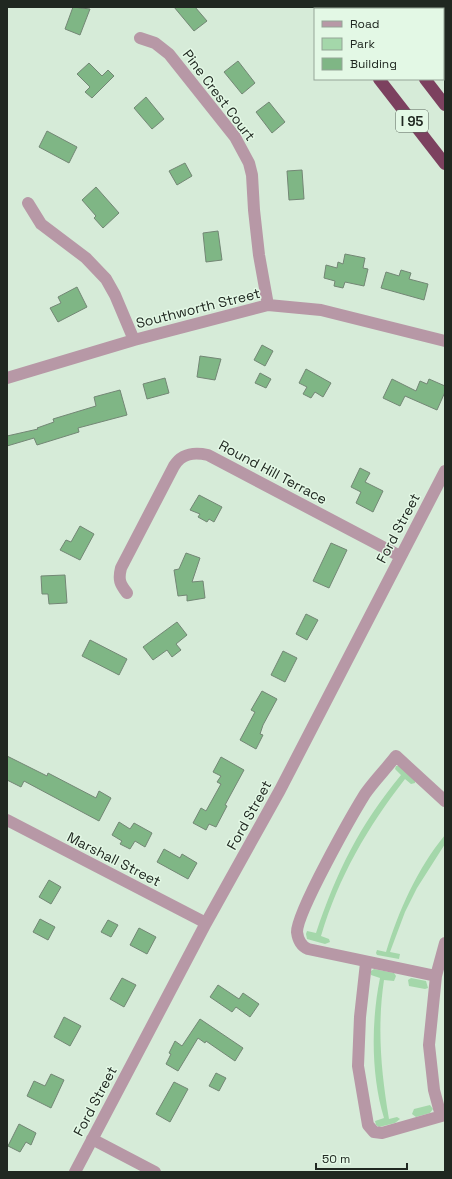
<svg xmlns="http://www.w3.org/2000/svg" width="452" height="1179" font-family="'Space Grotesk',sans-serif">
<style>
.green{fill:#a4d7aa}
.building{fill:#7fb685;stroke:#738775}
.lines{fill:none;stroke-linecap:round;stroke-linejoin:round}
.minor{stroke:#b798a6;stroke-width:12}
.highway{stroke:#7c415f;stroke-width:12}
.labels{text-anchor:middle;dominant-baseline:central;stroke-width:3;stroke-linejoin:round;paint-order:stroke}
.shield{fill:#e3f8e5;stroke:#5a665c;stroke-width:1}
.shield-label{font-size:13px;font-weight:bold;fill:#202821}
.street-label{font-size:14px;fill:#202821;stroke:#e3f8e5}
</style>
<rect width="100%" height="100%" fill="#d6ebd8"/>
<path class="green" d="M 396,766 L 399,766 L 415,780 L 415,783 L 411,784 L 405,779 C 367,828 339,876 321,936 L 329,939 L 330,942 L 325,944 L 307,939 L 306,934 L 307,931 L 316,933 C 337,871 359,826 401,775 L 395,769 Z
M 445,835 L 445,844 L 417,888 L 405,912 L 390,952 L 400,954 L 399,959 L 377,955 L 376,953 L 377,950 L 386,952 C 399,910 417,869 445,835 Z
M 374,969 L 394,973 L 396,976 L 394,981 L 384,980 C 377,1027 381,1072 389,1119 L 397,1117 L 400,1119 L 395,1123 L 379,1127 L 376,1125 L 375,1121 L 384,1118 C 371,1075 371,1022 380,978 L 371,975 L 371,971 Z
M 411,978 L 426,981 L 428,988 L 425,989 L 409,986 L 408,980 Z
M 430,1105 L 433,1109 L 430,1113 L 416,1117 L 412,1114 L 414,1109 Z"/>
<path class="building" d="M 73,7 L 90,9 L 80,35 L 65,29 Z
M 174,7 L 195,7 L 207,21 L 194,31 Z
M 238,61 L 255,83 L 242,94 L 224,72 Z
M 89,63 L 102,76 L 108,70 L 114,76 L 92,98 L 85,92 L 90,87 L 77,74 Z
M 146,97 L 164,119 L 152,129 L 134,108 Z
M 269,102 L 285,122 L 272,133 L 256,112 Z
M 47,131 L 77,147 L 69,163 L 39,147 Z
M 185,163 L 192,176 L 177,185 L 169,171 Z
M 302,170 L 304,199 L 289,200 L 287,171 Z
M 96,187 L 119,213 L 103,228 L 94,218 L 96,216 L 82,200 Z
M 218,231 L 222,260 L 206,262 L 203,233 Z
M 345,254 L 365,258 L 363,268 L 368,269 L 364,286 L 345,282 L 343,288 L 334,286 L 335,281 L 324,278 L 326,265 L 337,268 L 338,262 L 343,264 Z
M 401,270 L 411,273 L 409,279 L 428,284 L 424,300 L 381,288 L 386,272 L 399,276 Z
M 77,287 L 87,307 L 58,322 L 50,308 L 61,303 L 58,297 Z
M 262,345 L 273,351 L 265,366 L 254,360 Z
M 200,356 L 221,359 L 215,380 L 197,377 Z
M 306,369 L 331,383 L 323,397 L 315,392 L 311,398 L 303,394 L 307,387 L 299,383 Z
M 260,373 L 271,379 L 266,388 L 255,383 Z
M 165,378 L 169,393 L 147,399 L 143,384 Z
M 392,379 L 416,391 L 420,381 L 427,384 L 429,379 L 445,386 L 445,392 L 437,410 L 405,396 L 400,406 L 383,398 Z
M 120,390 L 127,415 L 78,428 L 79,432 L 37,445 L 34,438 L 7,446 L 7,436 L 38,429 L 37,428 L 54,422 L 53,419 L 96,406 L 94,397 Z
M 360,468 L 370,473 L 365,482 L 383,491 L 373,512 L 356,503 L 361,492 L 351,487 Z
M 199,495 L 222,507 L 214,522 L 209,519 L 207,522 L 198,517 L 200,514 L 190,510 Z
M 80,526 L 94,534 L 80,560 L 60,550 L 66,540 L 71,542 Z
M 331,543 L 347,550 L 329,588 L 313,581 Z
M 186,553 L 200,558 L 192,582 L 203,581 L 205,598 L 187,601 L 187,595 L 178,596 L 174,570 L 179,569 Z
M 65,575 L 67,603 L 49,604 L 48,594 L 42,594 L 41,576 Z
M 306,614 L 318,620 L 307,640 L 296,634 Z
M 177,622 L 187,635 L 176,644 L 181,650 L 172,657 L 167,650 L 153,660 L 143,647 Z
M 90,640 L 127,659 L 119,675 L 82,656 Z
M 283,651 L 297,658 L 285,682 L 271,675 Z
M 262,691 L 277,699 L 263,725 L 260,734 L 263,735 L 256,749 L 240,740 L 255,712 L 251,710 Z
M 7,756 L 47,776 L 48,773 L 96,798 L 99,791 L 111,798 L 99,821 L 24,781 L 21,787 L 7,780 Z
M 221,757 L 244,770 L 225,805 L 227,806 L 216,827 L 209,824 L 206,830 L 193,823 L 201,808 L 206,811 L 221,784 L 217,782 L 221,776 L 213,772 Z
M 119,822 L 130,829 L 134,823 L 152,833 L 145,847 L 135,841 L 130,849 L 120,844 L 122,841 L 112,835 Z
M 164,849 L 180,858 L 182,854 L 197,863 L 188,879 L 157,862 Z
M 49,880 L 61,887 L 51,904 L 39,897 Z
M 40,919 L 55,927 L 48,940 L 33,932 Z
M 108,920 L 118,925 L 111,937 L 101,932 Z
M 139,928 L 156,937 L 147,954 L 130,945 Z
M 122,978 L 136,985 L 124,1007 L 110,999 Z
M 218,985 L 239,999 L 243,993 L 259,1004 L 250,1017 L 236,1007 L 232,1012 L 210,997 Z
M 64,1017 L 81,1026 L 70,1046 L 54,1037 Z
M 200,1019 L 243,1048 L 235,1061 L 206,1041 L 205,1043 L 198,1038 L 178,1071 L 166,1064 L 171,1054 L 169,1053 L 175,1041 L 182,1046 Z
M 216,1073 L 226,1078 L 219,1091 L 209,1086 Z
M 51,1074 L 64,1080 L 51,1108 L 27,1096 L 34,1081 L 45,1086 Z
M 174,1082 L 188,1089 L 170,1122 L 156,1114 Z
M 19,1124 L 36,1133 L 31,1145 L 26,1142 L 20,1152 L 8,1146 Z"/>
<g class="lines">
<path class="minor" d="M 140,38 L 155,43 L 169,54 L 235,137 L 249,163 L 252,175 L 254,210 L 259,255 L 268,305
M 28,203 L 41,224 L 86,258 L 106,279 L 115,295 L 134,340
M 7,378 L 134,340 L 268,305 L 321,310 L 445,341
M 127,593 C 120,584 118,580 121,568 L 174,466 C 182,453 194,452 208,455 L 400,556
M 445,801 L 396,756 C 386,769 374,781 365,794 C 352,815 297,912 297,932 C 298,940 301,946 308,949 L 436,976 L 445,943
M 7,820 L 206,923
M 366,963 L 360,1017 L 358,1066 L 368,1125 L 374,1132 L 382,1133 L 445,1115
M 436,976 L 429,1045 L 434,1090 L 441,1116
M 92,1139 L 155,1172
M 75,1172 L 206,923 L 280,790 L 445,471"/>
<path class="highway" d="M 323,7 L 324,9
M 369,7 L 371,9
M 379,79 L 445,164
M 425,79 L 445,105"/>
</g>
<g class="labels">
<rect class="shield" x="396" y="110" width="32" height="22" rx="3"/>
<g class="shield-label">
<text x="412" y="121">I 95</text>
</g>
<g class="street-label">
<text transform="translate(219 95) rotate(53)">Pine Crest Court</text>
<text transform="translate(198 308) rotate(-14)">Southworth Street</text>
<text transform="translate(273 472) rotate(28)">Round Hill Terrace</text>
<text transform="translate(398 528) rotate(-62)">Ford Street</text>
<text transform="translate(249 815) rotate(-61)">Ford Street</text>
<text transform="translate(114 859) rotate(27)">Marshall Street</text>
<text transform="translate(95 1101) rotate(-62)">Ford Street</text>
</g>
</g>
<rect width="452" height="1179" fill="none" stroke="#202821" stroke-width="16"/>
<rect x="314" y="8" width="130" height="72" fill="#e3f8e5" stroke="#95a597"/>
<rect x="322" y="21" width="20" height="6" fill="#b798a6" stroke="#95a597"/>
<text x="350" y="28" font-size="12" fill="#202821">Road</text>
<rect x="322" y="38" width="20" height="12" fill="#a4d7aa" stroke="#95a597"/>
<text x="350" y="48" font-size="12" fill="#202821">Park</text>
<rect x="322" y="58" width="20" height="12" fill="#7fb685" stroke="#95a597"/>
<text x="350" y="68" font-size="12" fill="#202821">Building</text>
<path d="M316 1163v6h91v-6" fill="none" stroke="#202821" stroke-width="2"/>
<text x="322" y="1163" font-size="12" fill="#202821" stroke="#e3f8e5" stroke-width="3" paint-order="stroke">50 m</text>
</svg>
